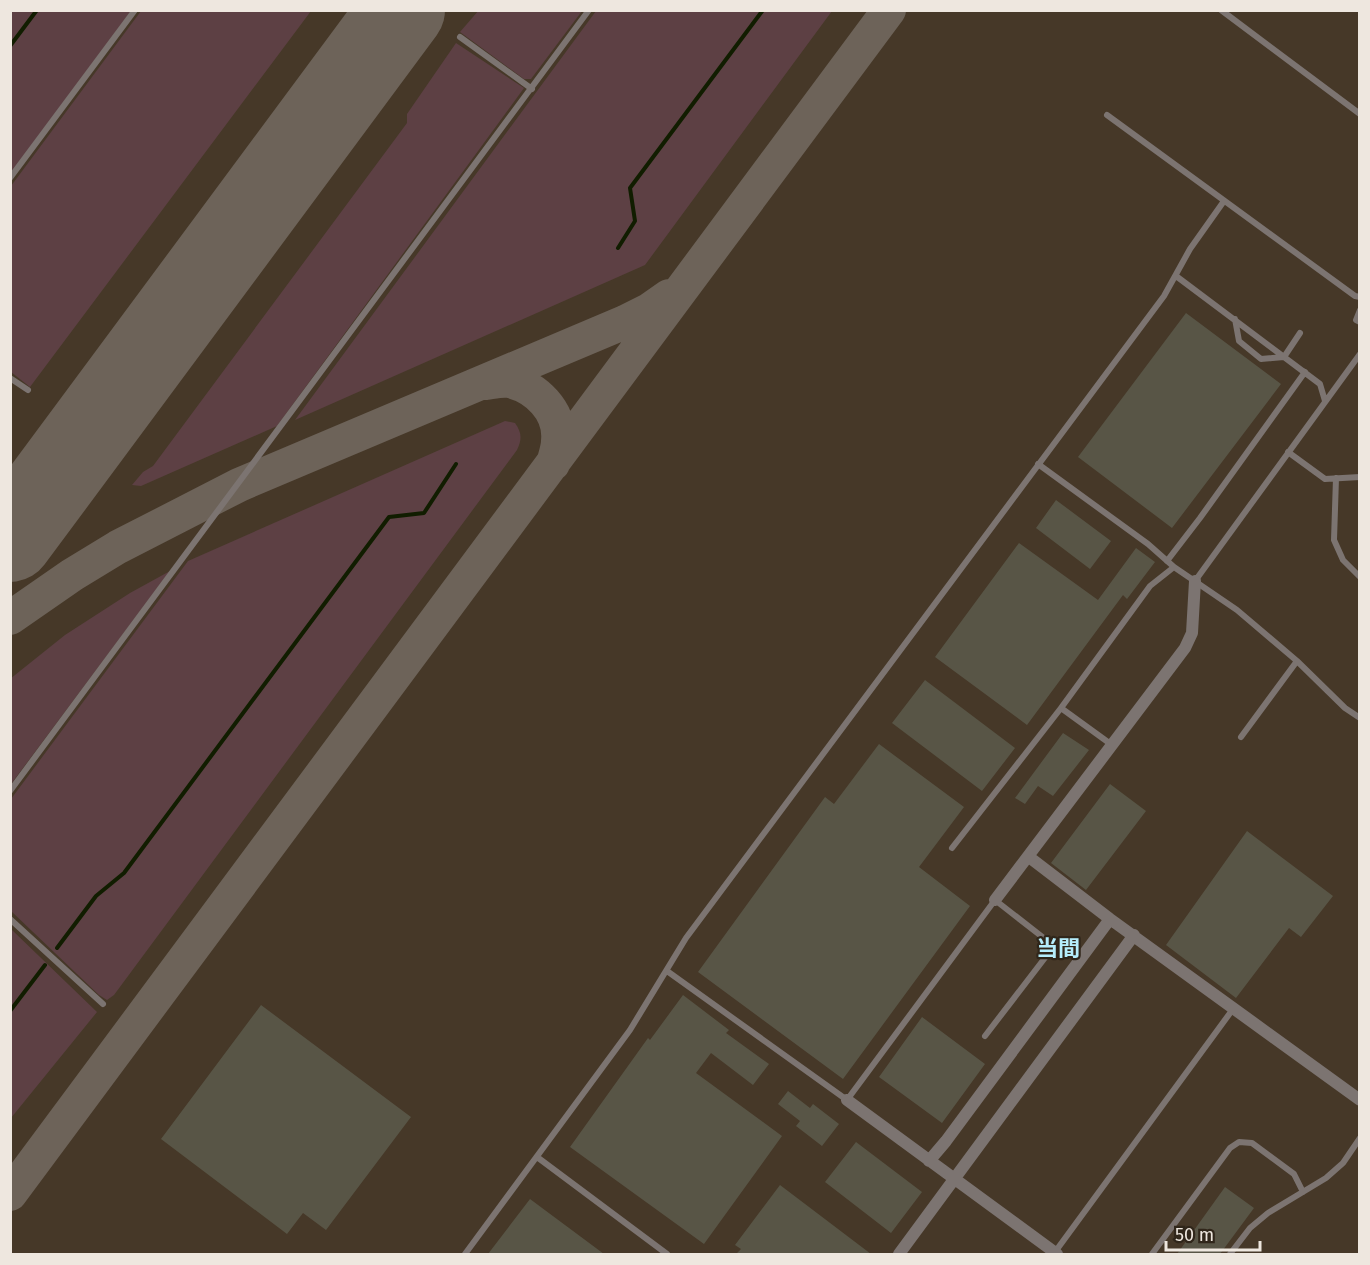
<svg xmlns="http://www.w3.org/2000/svg" width="1370" height="1265" font-family="'Fira Sans','Noto Sans JP',sans-serif">
<style>
.built{fill:#463828}
.green{fill:#5d4044}
.lines{fill:none;stroke-linecap:round;stroke-linejoin:round}
.stream{stroke:#111d00;stroke-width:4}
.taxiway{stroke:#6d6359;stroke-width:34}
.runway{stroke:#6d6359;stroke-width:86}
.building{fill:#585546}
.service{stroke:#7c7471;stroke-width:6}
.minor{stroke:#7c7471;stroke-width:12}
.labels{text-anchor:middle;dominant-baseline:central;stroke-width:4.5;stroke-linejoin:round;paint-order:stroke}
.quarter-label{font-size:22px;font-weight:bold;fill:#b5edfb;stroke:#30261a}
</style>
<rect width="100%" height="100%" fill="#3a2f24"/>
<path class="built" d="M 10,11 L 1359,11 L 1359,1254 L 11,1254 Z"/>
<path class="green" d="M 479,10 L 582,10 L 582,11 L 531,79 L 524,79 L 460,32 Z
M 11,11 L 131,11 L 11,173 Z
M 141,11 L 311,11 L 30,387 L 11,372 L 11,186 Z
M 596,11 L 832,11 L 645,265 L 295,420 Z
M 456,43 L 524,88 L 277,426 L 141,486 L 132,485 L 143,472 L 153,466 L 407,123 L 407,114 Z
M 505,421 L 515,423 C 522,433 522,439 517,450 L 114,995 L 107,1000 L 99,995 L 11,911 L 11,799 L 188,561 Z
M 170,571 L 11,784 L 10,679 L 65,635 L 130,593 Z
M 11,929 L 97,1012 L 11,1118 Z"/>
<g class="lines">
<path class="stream" d="M 10,46 L 37,10
M 618,248 L 635,221 L 630,188 L 763,10
M 57,948 L 96,896 L 124,873 L 389,517 L 424,513 L 456,464
M 10,1011 L 45,965"/>
<path class="taxiway" d="M 486,383 C 493,382 502,380 509,381 C 536,387 561,411 558,441 C 558,448 555,456 553,464
M 10,618 L 72,575 L 118,547 L 239,485 L 625,322 L 649,310 L 669,296
M 10,1194 L 889,10"/>
<path class="runway" d="M 10,539 L 402,10"/>
</g>
<path class="building" d="M 1186,313 L 1281,384 L 1172,528 L 1078,457 Z
M 1056,500 L 1111,541 L 1090,569 L 1036,528 Z
M 1019,543 L 1098,600 L 1136,548 L 1155,562 L 1127,599 L 1123,595 L 1027,725 L 935,657 Z
M 925,680 L 1015,748 L 982,791 L 892,723 Z
M 1063,733 L 1089,750 L 1053,796 L 1038,786 L 1025,804 L 1015,798 Z
M 879,744 L 964,807 L 919,867 L 970,906 L 843,1079 L 698,972 L 825,797 L 834,804 Z
M 1110,784 L 1146,811 L 1086,890 L 1051,863 Z
M 1247,831 L 1333,896 L 1301,937 L 1289,928 L 1236,998 L 1166,945 Z
M 683,995 L 729,1030 L 726,1033 L 769,1064 L 753,1085 L 711,1053 L 696,1073 L 782,1136 L 704,1244 L 570,1147 L 648,1038 L 650,1040 Z
M 261,1005 L 411,1117 L 326,1230 L 303,1213 L 287,1234 L 161,1139 Z
M 922,1017 L 985,1064 L 942,1123 L 879,1077 Z
M 788,1091 L 810,1108 L 813,1104 L 839,1124 L 822,1146 L 796,1126 L 800,1121 L 778,1104 Z
M 856,1142 L 922,1192 L 891,1233 L 825,1182 Z
M 780,1185 L 871,1254 L 736,1254 L 741,1249 L 735,1245 Z
M 1225,1187 L 1254,1208 L 1220,1254 L 1177,1254 Z
M 530,1199 L 604,1254 L 488,1254 Z"/>
<g class="lines">
<path class="service" d="M 1221,10 L 1360,114
M 460,37 L 532,89
M 1107,115 L 1355,296 L 1360,297
M 10,178 L 135,10
M 1176,276 L 1320,384 L 1325,401
M 1360,310 L 1356,320 L 1360,322
M 1235,319 L 1239,341 L 1261,359 L 1284,357 L 1300,333
M 10,378 L 28,390
M 1288,452 L 1325,479 L 1360,477
M 1038,464 L 1148,544 L 1174,567 L 1237,610 L 1297,661 L 1345,708 L 1360,718
M 1336,478 L 1334,540 L 1343,560 L 1360,577
M 1167,561 L 1200,518 L 1305,372
M 1195,581 L 1360,354
M 1061,708 L 1112,745
M 1241,737 L 1297,661
M 10,791 L 589,10
M 952,848 L 1061,708 L 1150,586 L 1174,567
M 10,919 L 103,1004
M 667,971 L 847,1100 L 995,900 L 1054,946 L 985,1036
M 537,1157 L 667,1254
M 1055,1252 L 1233,1009
M 465,1254 L 630,1030 L 686,938 L 1164,296 L 1190,249 L 1224,201
M 1152,1254 L 1230,1148 L 1239,1142 L 1252,1143 L 1294,1174 L 1303,1192
M 1230,1254 L 1250,1228 L 1268,1213 L 1326,1178 L 1343,1163 L 1360,1138"/>
<path class="minor" d="M 1029,857 L 1110,919 L 1360,1100
M 995,900 L 1185,648 L 1192,633 L 1195,581
M 847,1100 L 1057,1254
M 929,1161 L 946,1141 L 1110,919
M 899,1254 L 1134,935"/>
</g>
<g class="labels">
<g class="quarter-label">
<text x="1058" y="948">当間</text>
</g>
</g>
<rect width="1370" height="1265" fill="none" stroke="#eee7df" stroke-width="24"/>
<path d="M1166 1241v9h94v-9" fill="none" stroke="#eee7df" stroke-width="3"/>
<text x="1175" y="1241" font-size="18" fill="#eee7df" stroke="#30261a" stroke-width="4.5" paint-order="stroke">50 m</text>
</svg>
